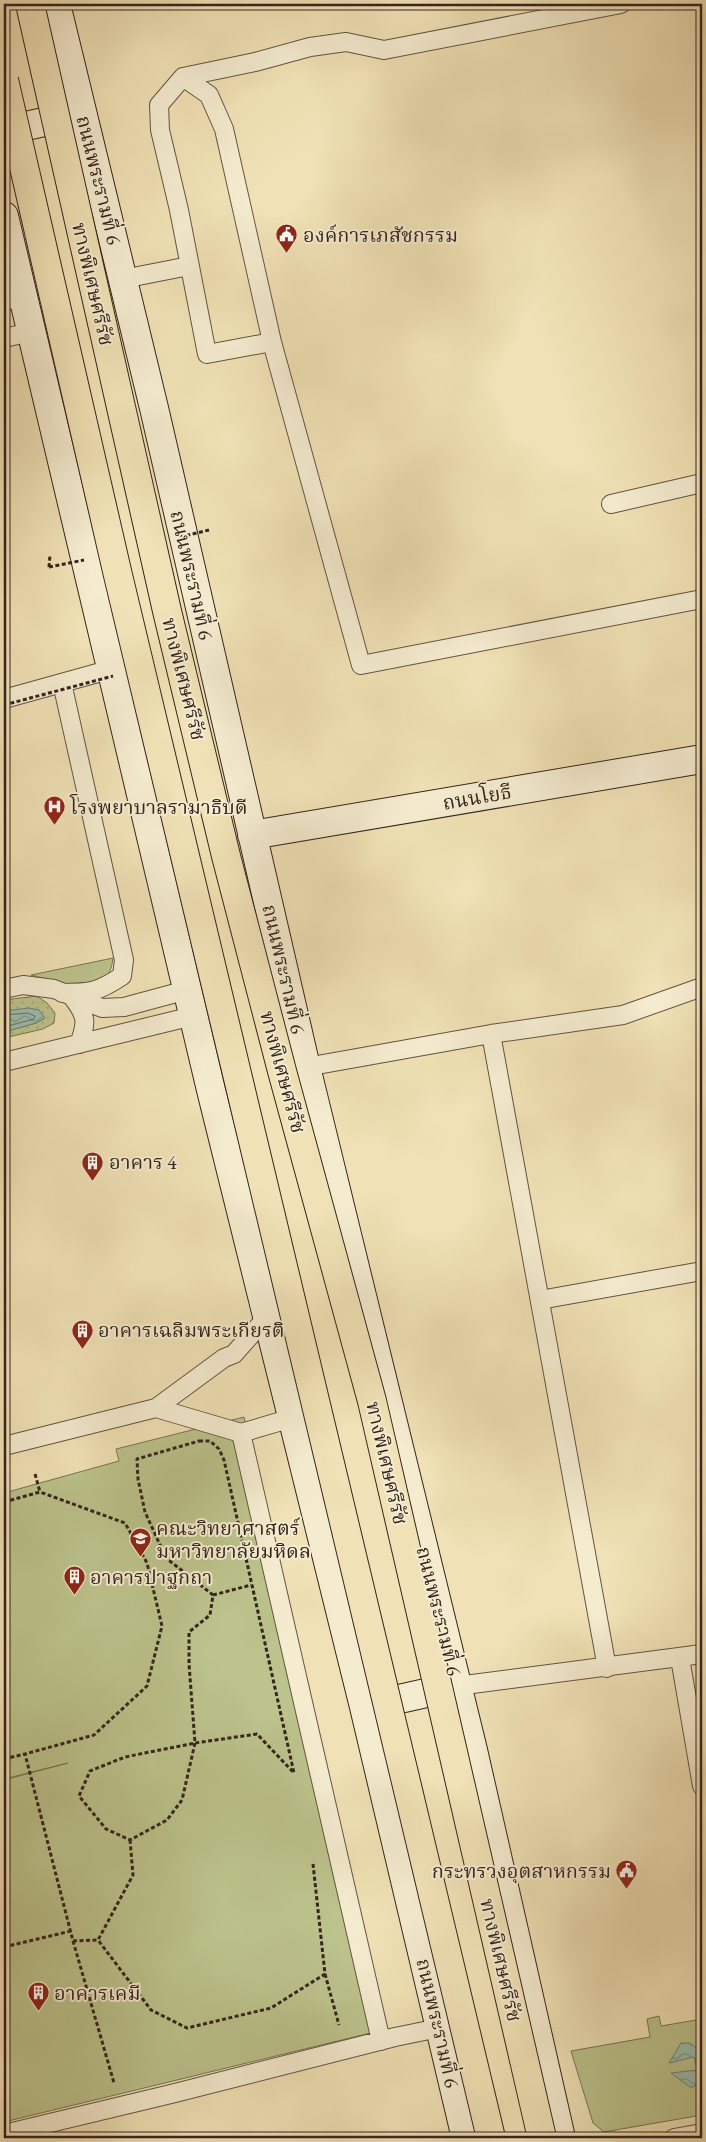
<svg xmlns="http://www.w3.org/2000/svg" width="706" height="2142" font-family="'EB Garamond','Noto Serif Thai',serif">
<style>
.grass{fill:url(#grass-dots);stroke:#787454}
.garden{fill:#bcc38c;stroke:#787454}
.water{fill:url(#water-waves);stroke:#728074}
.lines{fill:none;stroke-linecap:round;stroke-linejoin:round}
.shore{stroke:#687166;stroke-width:1}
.lane-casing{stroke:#645443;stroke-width:20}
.secondary-casing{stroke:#35241d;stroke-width:30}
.path{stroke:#35241d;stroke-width:3;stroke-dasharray:4 2.5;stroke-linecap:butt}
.lane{stroke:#f5ecd0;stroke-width:18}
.secondary{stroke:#f5ecd0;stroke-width:28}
.highway-bridge-casing{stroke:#35241d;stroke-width:30;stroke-linecap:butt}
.path-bridge{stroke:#35241d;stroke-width:3;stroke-dasharray:4 2.5;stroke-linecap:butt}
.highway-bridge{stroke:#f0e2b6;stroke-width:28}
.labels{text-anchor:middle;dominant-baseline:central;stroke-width:4;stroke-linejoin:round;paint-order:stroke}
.street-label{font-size:20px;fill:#35241d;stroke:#f5ecd0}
.poi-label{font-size:20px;fill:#35241d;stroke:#f5ecd0;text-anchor:start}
</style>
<defs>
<pattern id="grass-dots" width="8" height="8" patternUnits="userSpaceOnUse" patternTransform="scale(1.25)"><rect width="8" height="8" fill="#bcc38c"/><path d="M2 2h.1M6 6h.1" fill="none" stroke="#a2a778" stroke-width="1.8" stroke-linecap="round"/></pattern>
<pattern id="water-waves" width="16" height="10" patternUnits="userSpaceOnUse" patternTransform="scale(1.25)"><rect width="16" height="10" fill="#9abeae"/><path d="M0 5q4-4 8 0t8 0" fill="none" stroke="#7e9a8d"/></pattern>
</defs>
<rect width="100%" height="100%" fill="#f0e2b6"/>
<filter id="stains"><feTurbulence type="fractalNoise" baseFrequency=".004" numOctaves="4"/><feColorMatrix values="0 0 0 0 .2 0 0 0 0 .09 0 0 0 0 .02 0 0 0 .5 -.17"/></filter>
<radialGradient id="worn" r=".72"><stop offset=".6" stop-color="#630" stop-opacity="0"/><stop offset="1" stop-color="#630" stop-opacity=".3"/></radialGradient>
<path class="grass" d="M 37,996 L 47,1003 L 55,1013 L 54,1023 L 43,1029 L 4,1038 L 4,1032 L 36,1023 L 45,1018 L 4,1011 L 4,1000 Z"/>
<path class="garden" d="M 113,958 C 109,1002 60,982 31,975 Z
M 244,1417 L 387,2029 L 4,2122 L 4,1780 L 68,1763 L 4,1779 L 4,1493 L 119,1461 L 116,1449 Z
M 659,2016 L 661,2026 L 702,2019 L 702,2115 L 604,2132 L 593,2123 L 571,2051 L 650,2037 L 647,2019 Z"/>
<path class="water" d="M 29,1008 L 39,1010 L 45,1018 L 36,1023 L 4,1032 L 4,1011 Z
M 681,2043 L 690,2043 L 702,2053 L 702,2075 L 694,2087 L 690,2087 L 671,2073 L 697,2070 L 694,2057 L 669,2063 Z"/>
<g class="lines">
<path class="shore" d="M 4,1015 L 28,1013 L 35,1016 L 34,1019 L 4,1027"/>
<defs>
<path id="lane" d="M 183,77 L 255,62 L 310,47 L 346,42 L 384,50 L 621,4
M 123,279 L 189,266
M 4,301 L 22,296
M 4,338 L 31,332
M 272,342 L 224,129 L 209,95 L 183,77 L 159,105 L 160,130 L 179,210 L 207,354 L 272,342 L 361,665 L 702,599
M 611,504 L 702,483
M 62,683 L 124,960 L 122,976 C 98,992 91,993 62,993
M 4,699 L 112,669
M 4,989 L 23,985 L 54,989 L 102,1008 L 124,1007 L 187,990
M 73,998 C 87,1016 87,1023 79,1044
M 491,1034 L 607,1668
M 4,1062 L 193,1016
M 306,1067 L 491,1034 L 623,1015 L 702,987
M 540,1300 L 702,1271
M 156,1408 L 241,1433
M 292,1418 L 241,1433 L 381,2041
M 4,1446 L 156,1408 L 224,1358 L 234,1354 L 267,1317
M 680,1658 L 702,1786
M 457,1686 L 702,1654
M 4,2134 L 171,2094 L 395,2037 L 439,2028
M 674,2138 L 702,2133"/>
<path id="secondary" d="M 56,4 L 154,408 L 306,1067 L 473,1750 L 561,2138
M 4,131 L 79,114
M 4,216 L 211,1090 L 364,1707 L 466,2138
M 252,835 L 702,759
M 364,1707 L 457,1686"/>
</defs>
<use href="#lane" class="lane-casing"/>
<use href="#secondary" class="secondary-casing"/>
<path class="path" d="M 49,567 L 50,555
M 199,1441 L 210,1441 L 219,1449 L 224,1460 L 294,1773 L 257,1734 L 195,1743 L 189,1664 L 189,1632 L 210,1615 L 213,1595 L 166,1558 L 145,1512 L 138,1479 L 137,1459 Z
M 35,1474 L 40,1492
M 4,1502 L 40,1492 L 125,1523 L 147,1563 L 162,1626 L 147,1686 L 94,1735 L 25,1754
M 213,1595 L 251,1585
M 195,1743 L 182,1800 L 167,1820 L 130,1840 L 106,1829 L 79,1796 L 90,1771 L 125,1757 Z
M 4,1759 L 25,1754 L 73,1941 L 114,2083
M 130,1840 L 133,1875 L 98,1940 L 151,2010 L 187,2028 L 271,2008 L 325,1974 L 313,1864
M 73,1941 L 98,1940
M 4,1947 L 71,1931
M 325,1974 L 339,2025"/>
<use href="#lane" class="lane"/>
<use href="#secondary" class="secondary"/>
<defs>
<path id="highway-bridge" d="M 30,4 L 167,611 L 226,856 L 282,1071 L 372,1401 L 542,2138
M 4,80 L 117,571 L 491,2138"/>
</defs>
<use href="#highway-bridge" class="highway-bridge-casing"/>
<path class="path-bridge" d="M 180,537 L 209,530
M 49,567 L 84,560
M 4,705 L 113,676"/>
<use href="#highway-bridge" class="highway-bridge"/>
</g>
<defs>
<symbol id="civic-pin" viewBox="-11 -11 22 30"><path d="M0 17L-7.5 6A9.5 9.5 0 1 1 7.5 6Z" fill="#8f2418" stroke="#f5ecd0"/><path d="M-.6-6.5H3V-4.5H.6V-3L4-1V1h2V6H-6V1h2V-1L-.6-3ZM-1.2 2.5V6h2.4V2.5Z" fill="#fff"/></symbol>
<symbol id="hospital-pin" viewBox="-11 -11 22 30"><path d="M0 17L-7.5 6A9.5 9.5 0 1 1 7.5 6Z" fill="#8f2418" stroke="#f5ecd0"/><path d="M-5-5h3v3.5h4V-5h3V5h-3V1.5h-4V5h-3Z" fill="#fff"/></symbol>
<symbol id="building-pin" viewBox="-11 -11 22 30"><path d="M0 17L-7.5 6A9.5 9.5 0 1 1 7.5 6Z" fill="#8f2418" stroke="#f5ecd0"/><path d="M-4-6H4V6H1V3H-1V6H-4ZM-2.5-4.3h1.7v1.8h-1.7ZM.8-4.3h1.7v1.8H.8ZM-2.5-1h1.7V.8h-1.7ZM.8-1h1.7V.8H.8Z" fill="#fff"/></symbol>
<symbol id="university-pin" viewBox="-11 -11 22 30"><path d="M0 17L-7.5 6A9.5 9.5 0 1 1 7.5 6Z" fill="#8f2418" stroke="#f5ecd0"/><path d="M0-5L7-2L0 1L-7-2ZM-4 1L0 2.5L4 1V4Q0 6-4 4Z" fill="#fff"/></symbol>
</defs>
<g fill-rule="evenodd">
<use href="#civic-pin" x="274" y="222" width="25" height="34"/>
<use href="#hospital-pin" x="42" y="794" width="25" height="34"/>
<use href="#building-pin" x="80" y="1150" width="25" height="34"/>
<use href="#building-pin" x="70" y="1318" width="25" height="34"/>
<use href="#university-pin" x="128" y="1526" width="25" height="34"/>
<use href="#building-pin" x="62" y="1564" width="25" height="34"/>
<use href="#civic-pin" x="614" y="1858" width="25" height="34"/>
<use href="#building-pin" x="26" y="1980" width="25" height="34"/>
</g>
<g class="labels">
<g class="street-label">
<text transform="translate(99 180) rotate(76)">ถนนพระรามที่ 6</text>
<text transform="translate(93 284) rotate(77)">ทางพิเศษศรีรัช</text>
<text transform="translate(192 575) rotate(77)">ถนนพระรามที่ 6</text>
<text transform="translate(184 679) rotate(76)">ทางพิเศษศรีรัช</text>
<text transform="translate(477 797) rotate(-10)">ถนนโยธี</text>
<text transform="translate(284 969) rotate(77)">ถนนพระรามที่ 6</text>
<text transform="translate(283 1072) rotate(75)">ทางพิเศษศรีรัช</text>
<text transform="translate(387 1463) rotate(77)">ทางพิเศษศรีรัช</text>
<text transform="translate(439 1611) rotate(76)">ถนนพระรามที่ 6</text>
<text transform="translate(501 1960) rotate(77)">ทางพิเศษศรีรัช</text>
<text transform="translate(438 2023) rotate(77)">ถนนพระรามที่ 6</text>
</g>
<g class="poi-label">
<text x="303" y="235">องค์การเภสัชกรรม</text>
<text x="70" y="807">โรงพยาบาลรามาธิบดี</text>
<text x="109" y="1162">อาคาร 4</text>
<text x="98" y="1330">อาคารเฉลิมพระเกียรติ</text>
<text x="156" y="1528">คณะวิทยาศาสตร์<tspan x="156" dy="23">มหาวิทยาลัยมหิดล</tspan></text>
<text x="90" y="1577">อาคารปาฐกถา</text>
<text x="611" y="1871" text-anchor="end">กระทรวงอุตสาหกรรม</text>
<text x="54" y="1993">อาคารเคมี</text>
</g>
</g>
<rect width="706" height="2142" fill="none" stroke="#f0e2b6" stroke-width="20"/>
<rect x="5" y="5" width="696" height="2132" fill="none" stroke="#35241d" stroke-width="2.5"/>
<rect x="10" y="10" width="686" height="2122" fill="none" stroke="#35241d"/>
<rect width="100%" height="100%" filter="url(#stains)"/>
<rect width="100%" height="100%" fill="url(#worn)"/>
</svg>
